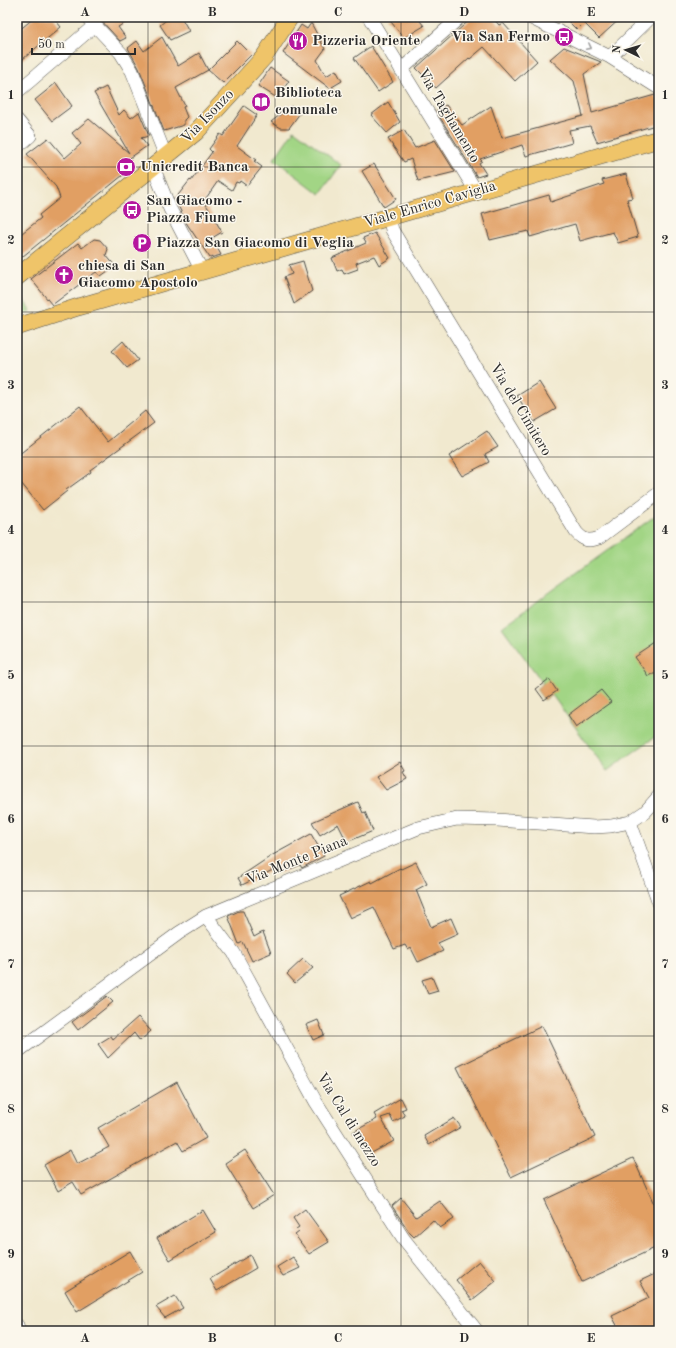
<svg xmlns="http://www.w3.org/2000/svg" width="676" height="1348" font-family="'Old Standard TT',serif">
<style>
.green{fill:#a2d585;stroke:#668058}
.building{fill:#e19f63}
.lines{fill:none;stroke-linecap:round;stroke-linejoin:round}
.minor-casing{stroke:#494844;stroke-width:14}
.major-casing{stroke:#494844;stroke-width:18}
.minor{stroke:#fff;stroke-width:13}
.major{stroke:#efc469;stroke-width:17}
.oneway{stroke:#a0a0a0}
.grid{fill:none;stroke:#2b2b2b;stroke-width:1;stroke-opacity:0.55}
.labels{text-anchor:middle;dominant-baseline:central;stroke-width:3;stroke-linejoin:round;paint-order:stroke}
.poi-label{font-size:15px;font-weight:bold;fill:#2b2b2b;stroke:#fbf7ec;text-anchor:start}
.street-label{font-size:15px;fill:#2b2b2b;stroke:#fbf7ec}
.neatline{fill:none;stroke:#2b2b2b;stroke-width:1.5}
.grid-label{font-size:13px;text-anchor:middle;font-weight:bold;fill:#2b2b2b}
</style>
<rect width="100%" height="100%" fill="#fbf7ec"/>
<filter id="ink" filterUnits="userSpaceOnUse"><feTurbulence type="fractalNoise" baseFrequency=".025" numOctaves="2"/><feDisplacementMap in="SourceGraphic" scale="8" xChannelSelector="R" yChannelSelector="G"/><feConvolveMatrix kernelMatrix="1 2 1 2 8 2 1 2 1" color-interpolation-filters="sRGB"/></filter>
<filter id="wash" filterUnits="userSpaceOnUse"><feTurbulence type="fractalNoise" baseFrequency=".012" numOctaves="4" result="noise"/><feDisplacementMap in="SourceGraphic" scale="16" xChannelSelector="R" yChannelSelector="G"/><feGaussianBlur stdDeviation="0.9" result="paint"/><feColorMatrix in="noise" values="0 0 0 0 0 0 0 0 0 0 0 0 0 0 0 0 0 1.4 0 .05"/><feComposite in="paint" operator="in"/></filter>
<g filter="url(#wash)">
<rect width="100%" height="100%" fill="#f1e9cf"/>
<path class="green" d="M 294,130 L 341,165 L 320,194 L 274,159 Z
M 17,291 L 31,311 L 17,316 Z
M 659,513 L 659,734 L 607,771 L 552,695 L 544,700 L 536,689 L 543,683 L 502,627 Z"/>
<g id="blocks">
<path class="building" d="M 35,17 L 53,17 L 61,27 L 17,64 L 17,32 Z
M 98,17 L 134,17 L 118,27 L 126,38 L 120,41 Z
M 170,17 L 181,17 L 189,31 L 170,40 L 160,25 Z
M 387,17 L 417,17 L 424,26 L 404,38 Z
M 473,17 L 492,17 L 499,25 L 503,23 L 537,61 L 515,81 L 484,47 L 470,59 L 469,58 L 436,88 L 416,68 Z
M 564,17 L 622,17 L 599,38 L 584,23 L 577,30 Z
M 311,23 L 325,49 L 317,60 L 326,76 L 336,70 L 342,81 L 332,87 L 336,93 L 283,53 L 301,25 L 307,29 Z
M 162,37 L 178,66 L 199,53 L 208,70 L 176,88 L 185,106 L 183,107 L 187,117 L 184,120 L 184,125 L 164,131 L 139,68 L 128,48 L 137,41 L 144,51 Z
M 237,41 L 251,55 L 223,83 L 208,70 Z
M 371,46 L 393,82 L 378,92 L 354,58 Z
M 564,47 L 601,62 L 584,74 L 592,113 L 655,95 L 659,102 L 659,124 L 597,142 L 590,126 L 569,130 L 572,143 L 526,156 L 522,145 L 480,159 L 482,161 L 479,163 L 486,174 L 477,177 L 436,111 L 446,105 L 462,125 L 491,106 L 502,138 L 583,116 L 574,81 L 550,59 Z
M 270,68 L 289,81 L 277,98 L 258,86 Z
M 56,83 L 72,106 L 52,121 L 35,100 Z
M 106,87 L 119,115 L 124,110 L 131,118 L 139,112 L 149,136 L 141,138 L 147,146 L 127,160 L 133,167 L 17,261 L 17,237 L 41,218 L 39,215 L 60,198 L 56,187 L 27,154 L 48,138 L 65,158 L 81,144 L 72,133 L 89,119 L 129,153 L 94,93 Z
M 388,102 L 400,122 L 387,133 L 371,115 Z
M 244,106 L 257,115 L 237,146 L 256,160 L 254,161 L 262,167 L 247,186 L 240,181 L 239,183 L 236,182 L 232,190 L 218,181 L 204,201 L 222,232 L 212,238 L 221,255 L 210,258 L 187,224 L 175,199 L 190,180 L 191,181 L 212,152 L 209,149 L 220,134 L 223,136 Z
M 291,106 L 300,113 L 289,128 L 281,128 L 271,122 Z
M 404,130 L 415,148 L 435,140 L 455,172 L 418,181 L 411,159 L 404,162 L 388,139 Z
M 374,164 L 396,199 L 384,207 L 362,171 Z
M 626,174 L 633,198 L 627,199 L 638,237 L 618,243 L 613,232 L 580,241 L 575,224 L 530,237 L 528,231 L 490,240 L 482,214 L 549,195 L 551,202 L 604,184 L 602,180 Z
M 375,233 L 390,258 L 379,265 L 374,256 L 356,263 L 358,269 L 344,274 L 342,269 L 337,271 L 332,258 L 366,243 L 363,238 Z
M 94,239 L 100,240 L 108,249 L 106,255 L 115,266 L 101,276 L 96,272 L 52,305 L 31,279 L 78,243 L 82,248 Z
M 303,261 L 312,291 L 294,304 L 284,277 L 292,274 L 289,265 Z
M 123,341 L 138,360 L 127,368 L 112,351 Z
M 539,382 L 556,409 L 534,422 L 517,396 Z
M 80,406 L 108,442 L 145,411 L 154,423 L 90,470 L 91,472 L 66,490 L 67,491 L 43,510 L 17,478 L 17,456 Z
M 487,431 L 498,447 L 485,454 L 489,462 L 462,476 L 449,456 Z
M 659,641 L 659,674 L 652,674 L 648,676 L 635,657 Z
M 549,679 L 557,691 L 544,700 L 536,689 Z
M 601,690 L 611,702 L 576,727 L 568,715 Z
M 400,762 L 405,771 L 403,772 L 407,779 L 386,790 L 376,777 Z
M 358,802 L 363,813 L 365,812 L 373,831 L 347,842 L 338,824 L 320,835 L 312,822 Z
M 311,834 L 324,856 L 302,868 L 300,865 L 280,873 L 277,868 L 242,885 L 238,878 L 271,856 Z
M 416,862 L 427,884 L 416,890 L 431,927 L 451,918 L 458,934 L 438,943 L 443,951 L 418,962 L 411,948 L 408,950 L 405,945 L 394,949 L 374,907 L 350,918 L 339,896 L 371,881 L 372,883 L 400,868 L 401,869 Z
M 239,911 L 243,911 L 254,937 L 263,932 L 271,953 L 252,961 L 243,942 L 239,944 L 228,916 Z
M 303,959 L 313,968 L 295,983 L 287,974 Z
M 432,977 L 438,991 L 428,994 L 422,980 Z
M 107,996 L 113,1002 L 78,1030 L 72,1022 Z
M 138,1017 L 151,1031 L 140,1041 L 134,1033 L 108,1058 L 98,1044 L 111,1036 L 113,1039 Z
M 318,1020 L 324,1035 L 313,1040 L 306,1025 Z
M 542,1026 L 595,1137 L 511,1177 L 457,1067 Z
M 177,1082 L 206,1138 L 183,1151 L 177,1141 L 81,1195 L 73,1182 L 58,1191 L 44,1165 L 70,1150 L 77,1164 L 109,1147 L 98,1128 Z
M 401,1098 L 406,1108 L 401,1110 L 405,1116 L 393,1122 L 390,1115 L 381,1118 L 394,1141 L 366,1156 L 353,1132 L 377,1119 L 374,1114 Z
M 454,1118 L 461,1127 L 429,1145 L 424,1136 Z
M 245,1150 L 274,1195 L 253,1208 L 225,1163 Z
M 633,1158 L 659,1215 L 659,1246 L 582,1282 L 544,1200 Z
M 401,1198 L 416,1217 L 440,1201 L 454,1219 L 440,1228 L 433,1220 L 414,1237 L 410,1233 L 392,1206 Z
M 305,1209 L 329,1242 L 309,1254 L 295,1235 L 299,1232 L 296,1229 L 299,1227 L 293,1218 Z
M 203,1210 L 216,1232 L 170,1260 L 157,1238 Z
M 130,1251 L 142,1272 L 77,1312 L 65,1291 Z
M 250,1255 L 256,1268 L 217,1291 L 210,1279 Z
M 293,1257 L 300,1268 L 283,1276 L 277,1267 Z
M 479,1261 L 496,1281 L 472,1300 L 456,1280 Z
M 659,1272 L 659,1331 L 620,1331 L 612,1316 L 649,1298 L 640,1281 Z
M 175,1296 L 183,1308 L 165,1318 L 156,1307 Z"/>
</g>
</g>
<g filter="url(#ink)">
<use href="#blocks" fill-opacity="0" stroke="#494844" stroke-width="1"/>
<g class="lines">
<defs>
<path id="minor" d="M 87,17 L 121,53 L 132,71 L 166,157
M 369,17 L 476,191
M 529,17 L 610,57 L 659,88
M 610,57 L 651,17
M 401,70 L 460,17
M 17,92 L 94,26
M 17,120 L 30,136 L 17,147
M 153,167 L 170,209 L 202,271
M 389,216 L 392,230 L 576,532 C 583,540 588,542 599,538 L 659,493
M 630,822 L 659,903
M 206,916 L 234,953 L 316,1102 L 403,1238 L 477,1331
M 17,1052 L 179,933 L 206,916 L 418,828 L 457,819 L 497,820 L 594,827 L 611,826 L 630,822 L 645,812 L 659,796
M 17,1325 L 19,1331"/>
<path id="major" d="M 17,277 L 196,132 L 264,57 L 290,17
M 17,327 L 78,307 L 659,139"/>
</defs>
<use href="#minor" class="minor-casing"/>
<use href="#major" class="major-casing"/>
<use href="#minor" class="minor"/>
<use href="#major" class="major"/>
</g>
<defs><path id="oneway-chevron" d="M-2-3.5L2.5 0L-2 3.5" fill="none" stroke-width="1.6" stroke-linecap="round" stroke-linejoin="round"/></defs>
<use class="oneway" href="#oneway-chevron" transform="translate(589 47) rotate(27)"/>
</g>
<path class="grid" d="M 148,17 L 148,1331M 275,17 L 275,1331M 401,17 L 401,1331M 528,17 L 528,1331M 17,167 L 659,167M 17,312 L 659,312M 17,457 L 659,457M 17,602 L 659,602M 17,746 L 659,746M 17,891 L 659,891M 17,1036 L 659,1036M 17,1181 L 659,1181"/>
<defs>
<symbol id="bus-disc" viewBox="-11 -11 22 22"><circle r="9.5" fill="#b5179e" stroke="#fbf7ec"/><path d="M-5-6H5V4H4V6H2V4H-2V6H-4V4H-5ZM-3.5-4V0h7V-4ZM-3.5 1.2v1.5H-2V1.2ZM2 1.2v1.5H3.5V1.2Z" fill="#fff"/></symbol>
<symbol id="restaurant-disc" viewBox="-11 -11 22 22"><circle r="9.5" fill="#b5179e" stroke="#fbf7ec"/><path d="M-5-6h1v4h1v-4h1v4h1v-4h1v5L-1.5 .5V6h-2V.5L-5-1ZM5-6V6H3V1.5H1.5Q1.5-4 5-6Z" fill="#fff"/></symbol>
<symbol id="library-disc" viewBox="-11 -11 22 22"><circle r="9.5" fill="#b5179e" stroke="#fbf7ec"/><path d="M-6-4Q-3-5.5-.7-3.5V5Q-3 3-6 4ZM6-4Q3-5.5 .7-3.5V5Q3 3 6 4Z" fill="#fff"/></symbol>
<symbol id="bank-disc" viewBox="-11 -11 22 22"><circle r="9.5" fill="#b5179e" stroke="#fbf7ec"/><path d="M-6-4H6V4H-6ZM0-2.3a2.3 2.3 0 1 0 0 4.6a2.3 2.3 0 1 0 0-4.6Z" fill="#fff"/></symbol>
<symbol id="parking-disc" viewBox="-11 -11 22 22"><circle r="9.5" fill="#b5179e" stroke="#fbf7ec"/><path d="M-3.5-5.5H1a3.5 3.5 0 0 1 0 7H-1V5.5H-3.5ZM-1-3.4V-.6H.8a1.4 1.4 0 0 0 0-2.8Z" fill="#fff"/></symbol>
<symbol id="church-disc" viewBox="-11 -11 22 22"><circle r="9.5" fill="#b5179e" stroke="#fbf7ec"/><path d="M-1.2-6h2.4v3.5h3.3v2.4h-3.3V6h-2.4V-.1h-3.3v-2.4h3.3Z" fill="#fff"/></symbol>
</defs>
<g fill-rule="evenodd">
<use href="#bus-disc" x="553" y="26" width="22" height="22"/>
<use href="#restaurant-disc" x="287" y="30" width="22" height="22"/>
<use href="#library-disc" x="250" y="91" width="22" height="22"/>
<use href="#bank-disc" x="115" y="156" width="22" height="22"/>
<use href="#bus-disc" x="121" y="199" width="22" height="22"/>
<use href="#parking-disc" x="131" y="232" width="22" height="22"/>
<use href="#church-disc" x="53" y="264" width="22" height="22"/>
</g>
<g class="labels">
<g class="poi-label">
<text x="550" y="37" text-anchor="end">Via San Fermo</text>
<text x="312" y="41">Pizzeria Oriente</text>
<text x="275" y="93">Biblioteca<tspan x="275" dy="17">comunale</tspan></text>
<text x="140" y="167">Unicredit Banca</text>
<text x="146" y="201">San Giacomo -<tspan x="146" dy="17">Piazza Fiume</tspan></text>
<text x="156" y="243">Piazza San Giacomo di Veglia</text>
<text x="78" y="266">chiesa di San<tspan x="78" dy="17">Giacomo Apostolo</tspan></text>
</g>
<g class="street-label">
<text transform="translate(448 116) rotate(59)">Via Tagliamento</text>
<text transform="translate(208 117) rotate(-46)">Via Isonzo</text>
<text transform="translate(430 205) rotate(-16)">Viale Enrico Caviglia</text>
<text transform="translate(520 410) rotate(59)">Via del Cimitero</text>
<text transform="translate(297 861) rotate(-22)">Via Monte Piana</text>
<text transform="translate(348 1120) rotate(58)">Via Cal di mezzo</text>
</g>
</g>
<rect width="676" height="1348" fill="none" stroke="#fbf7ec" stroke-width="44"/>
<g transform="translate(626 50) rotate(275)" stroke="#fbf7ec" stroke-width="3" paint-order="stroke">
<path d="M0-3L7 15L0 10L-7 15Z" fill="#2b2b2b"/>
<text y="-6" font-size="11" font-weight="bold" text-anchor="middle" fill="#2b2b2b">N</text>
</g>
<path d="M32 48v6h103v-6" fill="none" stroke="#2b2b2b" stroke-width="2"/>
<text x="38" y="48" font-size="12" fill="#2b2b2b" stroke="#fbf7ec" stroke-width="3" paint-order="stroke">50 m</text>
<rect x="22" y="22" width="632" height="1304" class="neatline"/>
<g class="grid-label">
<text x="85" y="16">A</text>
<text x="212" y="16">B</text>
<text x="338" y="16">C</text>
<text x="464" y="16">D</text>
<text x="591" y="16">E</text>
<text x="11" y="99">1</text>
<text x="665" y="99">1</text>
<text x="11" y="244">2</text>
<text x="665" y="244">2</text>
<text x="11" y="389">3</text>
<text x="665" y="389">3</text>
<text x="11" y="534">4</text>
<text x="665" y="534">4</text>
<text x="11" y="679">5</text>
<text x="665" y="679">5</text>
<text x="11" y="823">6</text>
<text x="665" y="823">6</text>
<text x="11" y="968">7</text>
<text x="665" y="968">7</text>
<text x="11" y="1113">8</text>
<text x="665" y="1113">8</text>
<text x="11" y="1258">9</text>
<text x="665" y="1258">9</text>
<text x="85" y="1342">A</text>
<text x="212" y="1342">B</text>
<text x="338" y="1342">C</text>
<text x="464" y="1342">D</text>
<text x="591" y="1342">E</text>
</g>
</svg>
